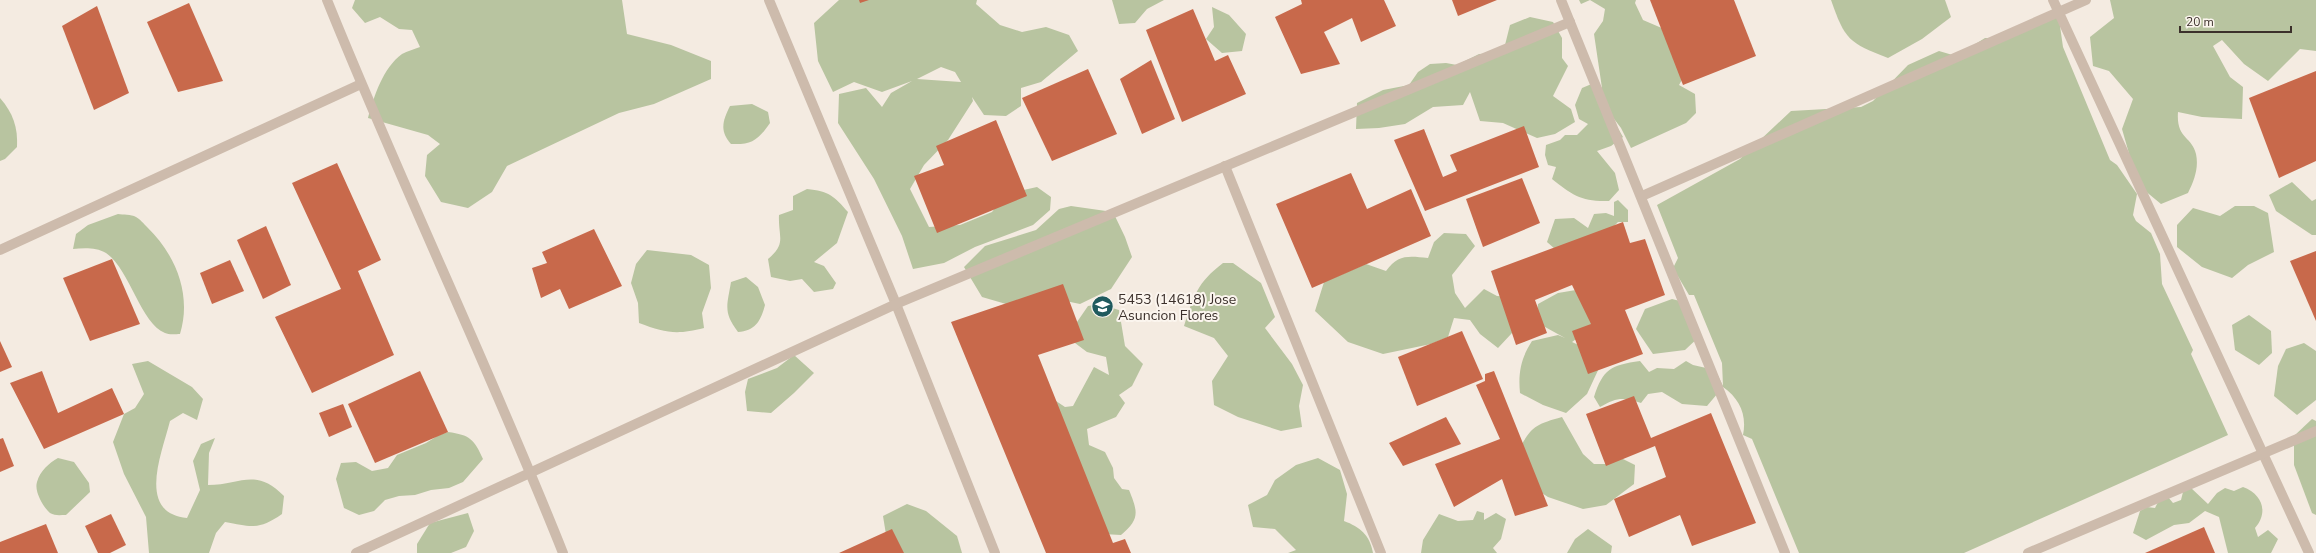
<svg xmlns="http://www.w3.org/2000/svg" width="2316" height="553" font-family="'Nunito Sans',sans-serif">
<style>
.green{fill:#b8c4a0;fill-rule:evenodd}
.building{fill:#c8694b}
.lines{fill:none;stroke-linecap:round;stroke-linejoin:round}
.minor{stroke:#cdbbac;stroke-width:10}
.labels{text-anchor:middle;stroke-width:4;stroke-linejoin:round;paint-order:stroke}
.poi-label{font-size:14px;fill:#3b302b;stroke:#fbf5ee;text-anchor:start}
</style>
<rect width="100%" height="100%" fill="#f4ebe1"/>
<g class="green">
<path d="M 355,0 L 622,0 L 627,34 L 671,45 L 711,61 L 711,79 L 654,104 L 619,113 L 507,166 L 492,192 L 468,208 L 441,202 L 425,176 L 427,155 L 440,144 L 428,135 L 368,118 C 374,96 383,68 402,54 C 407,51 415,49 420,47 L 412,30 L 399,29 L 380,17 L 365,23 L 352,8 Z"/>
<path d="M 839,0 L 977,0 L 976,4 L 1000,25 L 1022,32 L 1046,27 L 1069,35 L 1078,51 L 1041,82 L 1021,88 L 1021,106 L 1006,116 L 984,115 L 972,97 L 973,101 L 948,140 L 924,165 L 910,189 L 929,227 L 960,225 L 992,212 L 999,203 L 1019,191 L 1037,187 L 1051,197 L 1050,210 L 1033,225 L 975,247 L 944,263 L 913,269 L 902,236 L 874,179 L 838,123 L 839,94 L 866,88 L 882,107 L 891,93 L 912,81 L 882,92 L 854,82 L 833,92 L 818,61 L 814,23 ZM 941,67 L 955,72 L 961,82 L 917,79 Z"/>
<path d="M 1112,0 L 1164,0 L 1147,9 L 1135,23 L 1119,24 Z"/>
<path d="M 1579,0 L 1636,0 L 1635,3 L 1643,20 L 1671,32 L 1688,69 L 1679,85 L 1695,94 L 1696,113 L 1686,123 L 1631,148 L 1621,128 L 1608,111 L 1623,137 L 1611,146 L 1597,151 L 1615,173 L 1619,190 L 1609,201 C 1582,202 1572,195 1552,179 L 1556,167 L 1548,165 L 1545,155 L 1546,145 L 1560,140 L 1565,135 L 1577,135 L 1588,124 L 1579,119 L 1575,105 L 1582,88 L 1594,83 L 1602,88 L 1594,34 L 1603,21 L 1605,9 L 1590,0 L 1581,4 Z"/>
<path d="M 1831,0 L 1945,0 L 1951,17 L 1922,39 L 1888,58 C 1849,43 1845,40 1831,0 Z"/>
<path d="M 2110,0 L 2316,0 L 2316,51 L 2300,49 L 2268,81 L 2244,64 L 2222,40 L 2213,46 L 2230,77 L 2243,87 L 2242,119 L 2202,117 L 2178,112 C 2176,139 2192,136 2196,154 C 2199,168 2194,181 2188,193 L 2161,204 L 2138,185 L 2122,129 L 2133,99 L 2109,71 L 2093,66 L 2090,37 L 2114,18 Z"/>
<path d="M 1212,7 L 1229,15 L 1246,34 L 1242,51 L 1222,53 L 1206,39 L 1214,27 Z"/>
<path d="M 2058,12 L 2063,47 L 2110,160 L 2117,165 L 2137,194 L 2133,215 L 2136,221 L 2151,233 L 2160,254 L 2162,284 L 2193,350 L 2191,354 L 2228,435 L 1964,553 L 1799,553 L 1752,439 L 1743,435 C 1747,415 1740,399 1723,387 L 1707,406 L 1682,404 L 1662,392 L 1648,394 L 1641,403 C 1623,397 1617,397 1600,407 L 1594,397 C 1603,369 1611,365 1640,361 L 1649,372 L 1657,368 L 1674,369 L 1686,361 L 1693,365 L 1715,370 L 1723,386 L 1722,363 L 1694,295 L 1689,295 L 1673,268 L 1678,258 L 1657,205 L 1740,159 L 1791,111 L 1861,107 L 1873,101 L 1908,65 L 1939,51 L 1956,56 L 1985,38 L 2003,38 Z"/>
<path d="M 1530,17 L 1553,22 L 1562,38 L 1562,58 L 1568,66 L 1553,96 L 1571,109 L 1575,122 L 1555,134 L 1537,138 L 1503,123 L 1480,121 L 1470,92 L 1463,105 L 1433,107 L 1405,124 L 1379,128 L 1356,129 L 1357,103 L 1383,90 L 1409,85 L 1418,72 L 1430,64 L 1446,63 L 1457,65 L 1479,54 L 1496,53 L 1505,45 L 1510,25 Z"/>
<path d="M 0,98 C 13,113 18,127 17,147 L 5,159 L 0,161 Z"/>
<path d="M 752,104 L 768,112 L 770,123 C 758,140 752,145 731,144 C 719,131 723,120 730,106 Z"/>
<path d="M 2292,182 L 2312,201 L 2316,199 L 2316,235 L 2312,235 L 2276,211 L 2269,195 Z"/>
<path d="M 807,189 C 829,191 834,196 848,212 L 837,243 L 814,262 L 824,266 L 836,283 L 833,289 L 814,292 L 802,279 L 790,281 L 771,277 L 768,259 C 787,243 778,237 779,215 L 793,210 L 793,196 Z"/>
<path d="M 1618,200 L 1628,210 L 1628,222 L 1618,222 L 1609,231 L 1563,256 L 1547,242 L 1555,219 L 1574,218 L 1588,228 L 1594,214 L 1606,213 L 1614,216 L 1614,202 Z"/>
<path d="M 1071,206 L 1113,212 L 1125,237 L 1132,257 L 1111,289 L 1080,304 L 1056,299 L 1006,304 L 982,297 L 964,267 L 985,246 L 1036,230 L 1059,209 Z"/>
<path d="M 2235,206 L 2254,206 L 2268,213 L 2274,252 L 2248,265 L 2232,278 L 2202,267 L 2177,247 L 2177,225 L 2193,208 L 2220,216 Z"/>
<path d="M 118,214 C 123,215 131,214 136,217 C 140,219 144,224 147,227 C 176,255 192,295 180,334 C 176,334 169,335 165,333 C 141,324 129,268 106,253 C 96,247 83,248 73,249 L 76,234 L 88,225 Z"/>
<path d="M 1444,233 L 1466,234 L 1475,246 L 1452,275 L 1455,293 L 1465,308 L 1484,289 L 1497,296 L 1512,297 L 1512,333 L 1498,348 L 1480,334 L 1470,320 L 1454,318 L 1448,337 L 1431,344 L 1383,354 L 1348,342 L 1315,311 L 1324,282 L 1366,264 L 1386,271 C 1398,254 1409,256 1428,258 L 1434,242 Z"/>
<path d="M 647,250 L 691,255 L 709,265 L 711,288 L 702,313 L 704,328 C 677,335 665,333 639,323 L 638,303 L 631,283 L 636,264 Z"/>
<path d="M 1223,263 L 1233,263 L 1261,283 L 1275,317 L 1265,328 L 1292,364 L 1303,385 L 1299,406 L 1302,427 L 1281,431 L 1238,417 L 1214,405 L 1212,381 L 1228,356 L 1214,338 L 1184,326 C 1194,295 1197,283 1223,263 Z"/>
<path d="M 746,277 L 758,287 L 765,305 C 761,320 756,331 738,332 C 723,312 727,306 731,282 Z"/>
<path d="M 1576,290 L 1596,300 L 1590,329 L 1572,342 L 1585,348 L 1600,366 L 1587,394 L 1566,413 L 1543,405 L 1520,393 C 1518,373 1521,358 1532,341 L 1558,335 L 1565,338 L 1536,322 L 1538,304 L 1558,293 Z"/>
<path d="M 1672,299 L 1688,303 L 1701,335 L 1685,350 L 1653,354 L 1636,329 L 1645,309 Z"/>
<path d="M 1099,304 L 1119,310 L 1125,346 L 1143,364 L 1132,386 L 1119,395 L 1125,403 L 1116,417 L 1087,429 L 1089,445 L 1105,452 L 1113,468 L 1114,478 L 1122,489 L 1129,490 C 1138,512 1140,519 1121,535 L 1103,534 L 1043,407 L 1056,401 L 1065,407 L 1073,406 L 1094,367 L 1109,375 L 1106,357 L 1087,352 L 1075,343 L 1077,322 L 1088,306 Z"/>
<path d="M 2249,315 L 2271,331 L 2272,353 L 2259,365 L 2235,350 L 2232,325 Z"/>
<path d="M 2304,343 L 2316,351 L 2316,400 L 2297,415 L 2274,396 L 2278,366 L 2286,349 Z"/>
<path d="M 794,355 L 814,373 L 794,393 L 771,413 L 747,411 L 745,392 L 748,379 L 777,368 Z"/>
<path d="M 148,361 L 192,387 L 203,399 L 197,420 L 183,413 L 170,421 C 162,453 136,513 187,518 L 200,490 L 193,461 L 201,444 L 215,438 L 209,453 L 208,485 C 241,485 255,467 284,496 L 282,514 C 259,530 252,527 225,522 L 216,533 L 209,553 L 149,553 L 146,517 L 124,474 L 113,442 L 124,414 L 135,408 L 144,394 L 132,364 Z"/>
<path d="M 1562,417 L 1583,454 L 1594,464 L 1605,464 L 1619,457 L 1635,465 L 1634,484 L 1606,505 L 1583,509 L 1548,497 L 1528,484 L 1516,455 C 1530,429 1532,425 1562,417 Z"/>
<path d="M 2312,419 L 2316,421 L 2316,515 L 2312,513 L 2294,465 L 2294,436 Z"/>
<path d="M 448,432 C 470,435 474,439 483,459 L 463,482 L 449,488 L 431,490 L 415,495 L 399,496 L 385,500 L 374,511 L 359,515 L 344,508 L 336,479 L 341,463 L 356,462 L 372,471 L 388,468 L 397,455 L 426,443 L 439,435 Z"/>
<path d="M 58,458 L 74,462 L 89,483 L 90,492 L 66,515 C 60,515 55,516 50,513 C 43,507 34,491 37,482 C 40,471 49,463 58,458 Z"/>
<path d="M 1318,458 L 1340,470 L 1347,494 L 1344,521 C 1360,527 1370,535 1373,553 L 1288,553 L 1296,550 L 1275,529 L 1253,527 L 1248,505 L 1267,495 L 1275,480 L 1296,465 Z"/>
<path d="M 2190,487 L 2208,504 L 2217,493 L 2225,488 L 2234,491 L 2243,487 C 2262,494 2269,512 2255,528 L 2258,537 L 2268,530 L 2278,539 L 2271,553 L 2228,553 L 2219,517 L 2205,511 L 2189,523 L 2174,525 L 2146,540 L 2133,533 L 2140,511 L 2147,507 L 2155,508 L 2159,500 L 2168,497 L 2173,503 L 2181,500 L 2183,492 Z"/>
<path d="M 907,504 L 926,511 L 957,536 L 962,553 L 889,553 L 883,516 Z"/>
<path d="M 1477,511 L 1484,513 L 1484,520 L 1496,513 L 1506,519 L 1501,539 L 1493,548 L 1497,553 L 1421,553 L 1423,540 L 1439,514 L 1458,521 L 1473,520 Z"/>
<path d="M 468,513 L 474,531 L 466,547 L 451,553 L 417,553 L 417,544 L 430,523 Z"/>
<path d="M 1588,529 L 1612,546 L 1611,553 L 1567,553 L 1575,539 Z"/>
</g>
<g class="building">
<path d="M 859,0 L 869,0 L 860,3 Z"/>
<path d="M 1301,0 L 1384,0 L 1396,26 L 1361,42 L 1352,18 L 1324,32 L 1340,64 L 1301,74 L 1275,17 L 1302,4 Z"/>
<path d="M 1452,0 L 1497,0 L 1458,16 Z"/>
<path d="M 1650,0 L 1734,0 L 1756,56 L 1683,85 Z"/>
<path d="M 189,3 L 223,81 L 178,92 L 147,22 Z"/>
<path d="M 97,6 L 129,93 L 94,110 L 62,26 Z"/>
<path d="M 1193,9 L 1215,61 L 1228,55 L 1246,94 L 1182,122 L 1146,30 Z"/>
<path d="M 1151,60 L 1175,119 L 1142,134 L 1120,79 Z"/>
<path d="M 1088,69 L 1117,134 L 1052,161 L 1022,98 Z"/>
<path d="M 2316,71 L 2316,161 L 2279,178 L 2249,98 Z"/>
<path d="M 996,120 L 1027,196 L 937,233 L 914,176 L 944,165 L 936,146 Z"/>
<path d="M 1524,126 L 1539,167 L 1425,211 L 1394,140 L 1424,129 L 1443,177 L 1457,171 L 1450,155 Z"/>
<path d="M 337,163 L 381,260 L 358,271 L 394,355 L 312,393 L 275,317 L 341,289 L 292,183 Z"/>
<path d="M 1351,173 L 1367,209 L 1411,189 L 1431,236 L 1312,288 L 1276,204 Z"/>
<path d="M 1522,178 L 1540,223 L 1483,247 L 1466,199 Z"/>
<path d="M 1623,222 L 1630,243 L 1645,239 L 1665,295 L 1625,310 L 1643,354 L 1588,374 L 1572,331 L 1591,324 L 1572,285 L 1535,300 L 1547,333 L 1516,345 L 1491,271 Z"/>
<path d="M 266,226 L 291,285 L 263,299 L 237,240 Z"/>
<path d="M 594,229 L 622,286 L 569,309 L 560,289 L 541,298 L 532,268 L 547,263 L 542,252 Z"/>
<path d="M 2316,251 L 2316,321 L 2290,261 Z"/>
<path d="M 112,259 L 140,324 L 90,341 L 63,278 Z"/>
<path d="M 230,260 L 244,291 L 212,304 L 200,273 Z"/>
<path d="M 1063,284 L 1084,340 L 1038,355 L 1113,543 L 1125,539 L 1131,553 L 1046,553 L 951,322 Z"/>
<path d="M 1462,331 L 1483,379 L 1417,406 L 1398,357 Z"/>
<path d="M 0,341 L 12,367 L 0,372 Z"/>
<path d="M 42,371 L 58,413 L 112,388 L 124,414 L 44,449 L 10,383 Z"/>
<path d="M 420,371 L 448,432 L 375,463 L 348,404 Z"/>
<path d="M 1494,371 L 1548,506 L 1515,516 L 1502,479 L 1454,507 L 1435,464 L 1500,439 L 1476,385 L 1485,381 L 1485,374 Z"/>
<path d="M 1634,396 L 1651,438 L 1711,413 L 1756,523 L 1692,546 L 1680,515 L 1629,537 L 1614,499 L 1666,477 L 1655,446 L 1606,466 L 1586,414 Z"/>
<path d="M 343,404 L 352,427 L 329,437 L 319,413 Z"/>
<path d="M 1446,417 L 1461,444 L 1403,466 L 1389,443 Z"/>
<path d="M 3,438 L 14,466 L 0,472 L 0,439 Z"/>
<path d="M 111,514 L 126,545 L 110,553 L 98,553 L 85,526 Z"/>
<path d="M 46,524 L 58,553 L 0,553 L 0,542 Z"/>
<path d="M 2204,527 L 2215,553 L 2145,553 Z"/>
<path d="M 892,529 L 904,553 L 839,553 Z"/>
</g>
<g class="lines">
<g class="minor">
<path d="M 327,0 C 402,186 489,367 563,553"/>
<path d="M 769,0 L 896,304 L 995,553"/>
<path d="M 1561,0 L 1785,553"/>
<path d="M 2053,0 L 2309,553"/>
<path d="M 1225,166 L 1381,553"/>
<path d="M 1642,196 L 2086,0"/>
<path d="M 0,250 L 361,84"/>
<path d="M 356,553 L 896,304 L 1570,22"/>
<path d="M 2028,553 L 2316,431"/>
</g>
</g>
<defs>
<symbol id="school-disc" viewBox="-11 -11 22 22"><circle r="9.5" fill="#1f5a5e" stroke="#fbf5ee"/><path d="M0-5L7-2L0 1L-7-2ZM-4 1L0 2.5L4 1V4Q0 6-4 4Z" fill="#fff"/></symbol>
</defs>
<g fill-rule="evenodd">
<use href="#school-disc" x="1090" y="294" width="25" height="25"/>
</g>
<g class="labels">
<g class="poi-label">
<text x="1118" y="304">5453 (14618) Jose<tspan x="1118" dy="16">Asuncion Flores</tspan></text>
</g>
</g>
<path d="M2180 26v6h111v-6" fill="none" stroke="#3b302b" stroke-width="2"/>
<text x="2186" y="26" font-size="12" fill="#3b302b" stroke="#fbf5ee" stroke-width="3" paint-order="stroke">20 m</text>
</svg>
